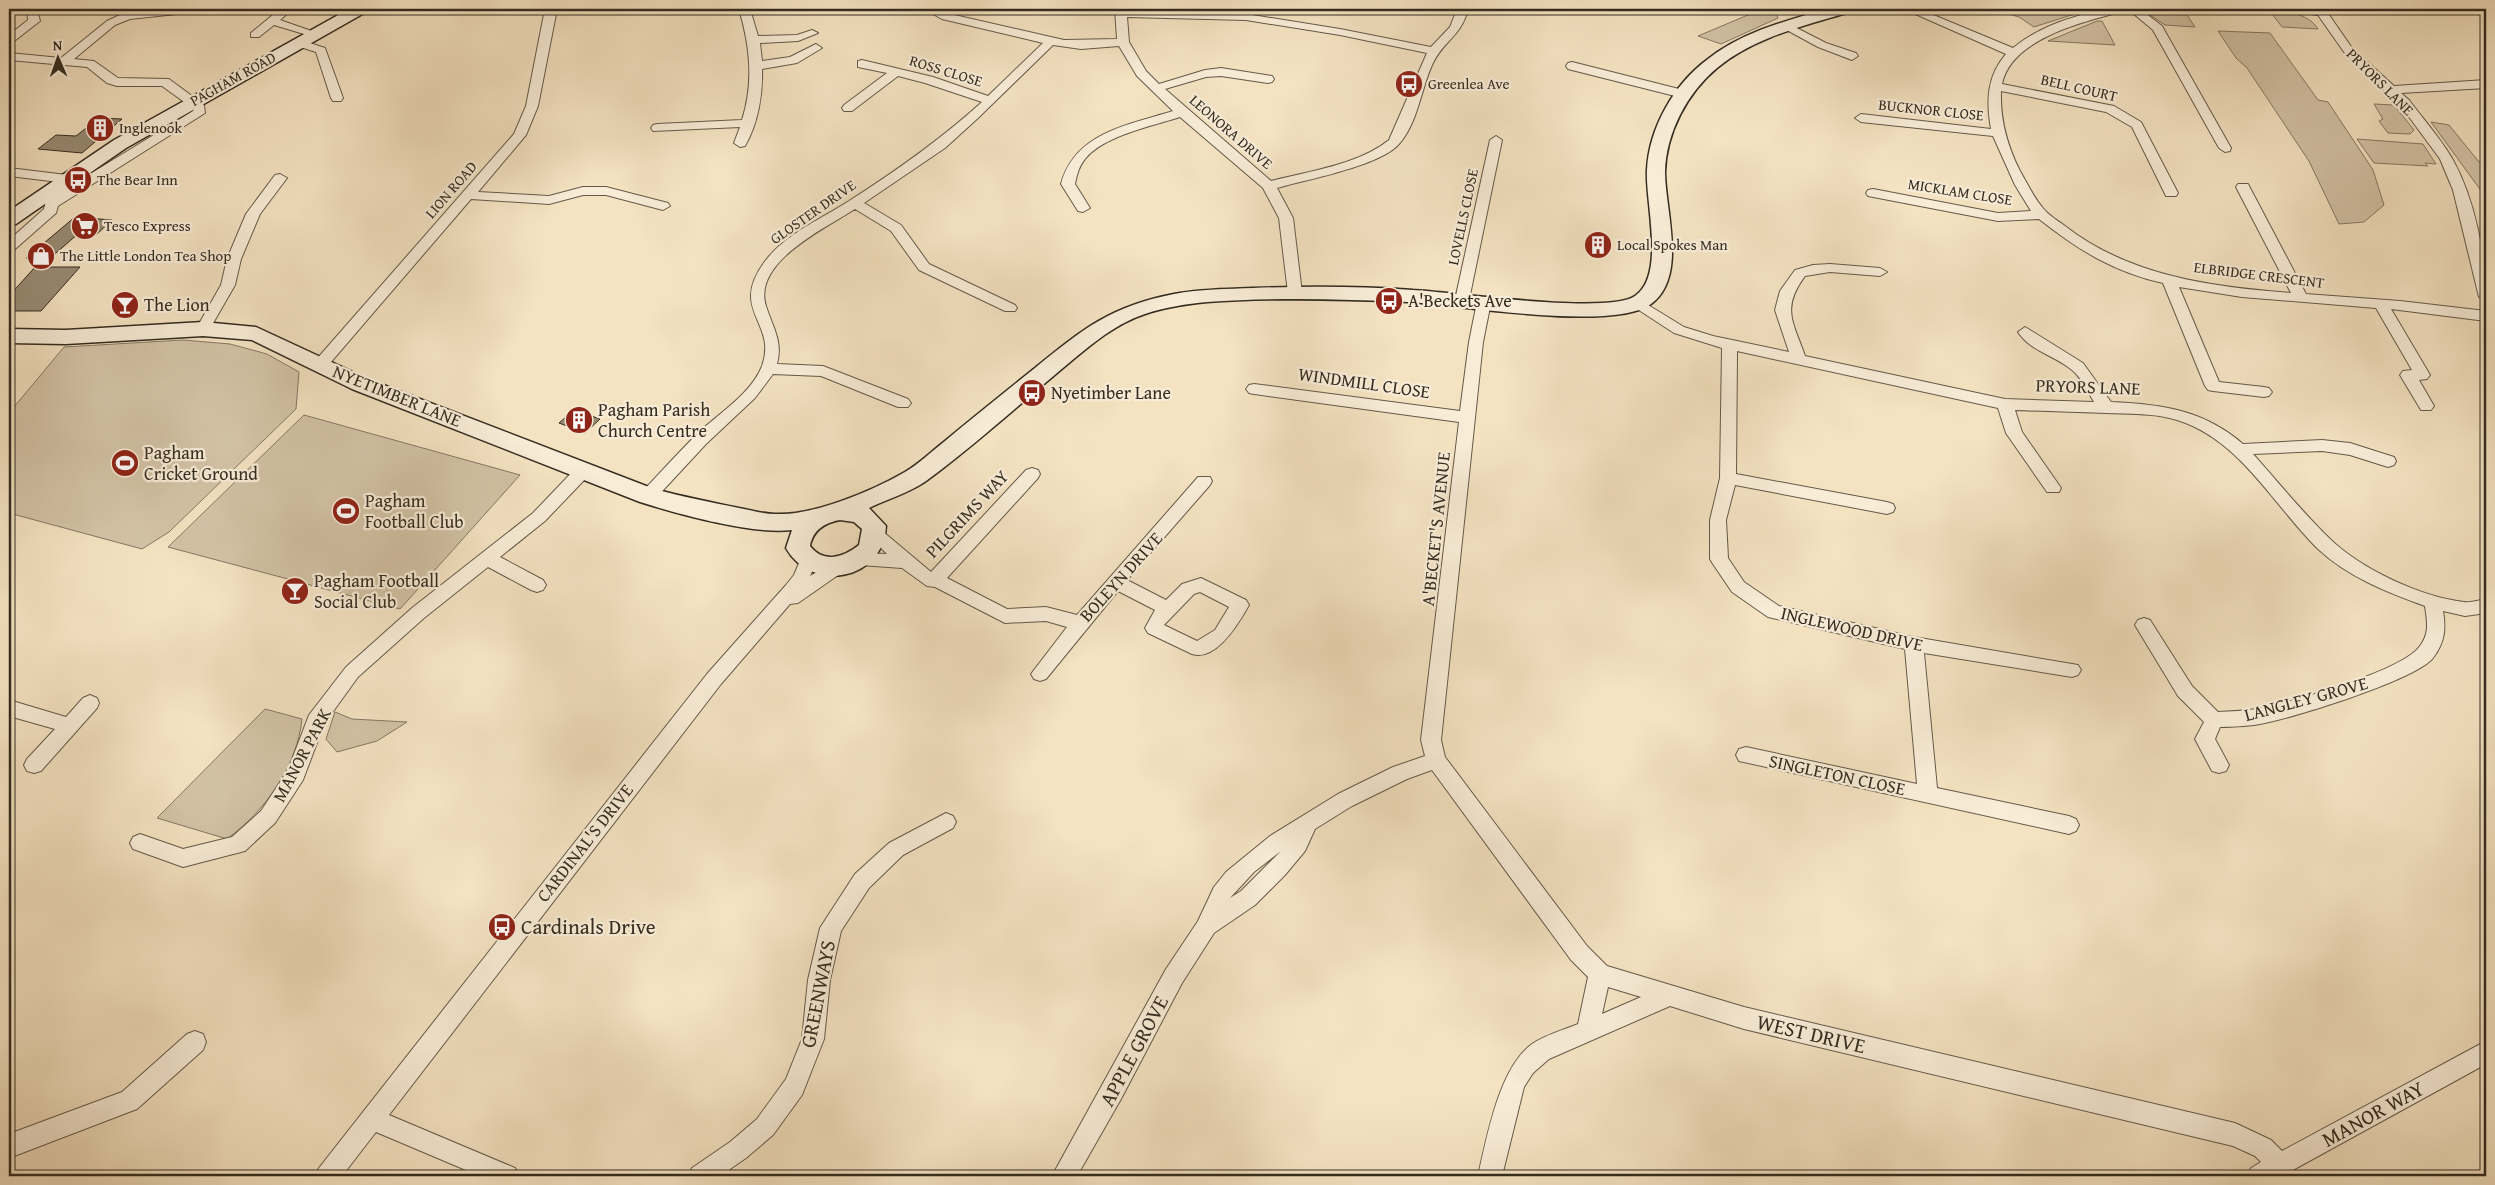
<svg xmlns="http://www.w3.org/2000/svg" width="2495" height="1185" font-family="'Gentium Book Plus',serif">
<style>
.green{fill:#d3c3a6;stroke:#847863}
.building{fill:#988b74;stroke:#342c20}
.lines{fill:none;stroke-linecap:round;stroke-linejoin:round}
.street-casing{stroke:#645a48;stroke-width:2}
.secondary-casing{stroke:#342c20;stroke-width:3}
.street{fill:#f8ecd7;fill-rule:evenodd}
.secondary{fill:#f8ecd7;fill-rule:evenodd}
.labels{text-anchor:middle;stroke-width:4.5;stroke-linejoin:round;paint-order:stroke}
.far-street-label{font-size:15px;fill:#342c20;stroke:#f8ecd7}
.far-poi-label{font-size:15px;fill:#342c20;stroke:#f8ecd7;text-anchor:start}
.poi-label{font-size:18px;fill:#342c20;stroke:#f8ecd7;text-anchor:start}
.street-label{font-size:18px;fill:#342c20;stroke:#f8ecd7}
.near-poi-label{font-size:21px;fill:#342c20;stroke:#f8ecd7;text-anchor:start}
.near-street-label{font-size:21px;fill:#342c20;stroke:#f8ecd7}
</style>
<rect width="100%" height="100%" fill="#f4e2c1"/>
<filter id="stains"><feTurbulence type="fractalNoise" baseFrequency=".004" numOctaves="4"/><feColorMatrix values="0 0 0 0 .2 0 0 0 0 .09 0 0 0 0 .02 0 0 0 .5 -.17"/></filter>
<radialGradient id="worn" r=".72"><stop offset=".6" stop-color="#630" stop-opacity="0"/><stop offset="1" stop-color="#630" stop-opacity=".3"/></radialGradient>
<g class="green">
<path d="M 1754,9 L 1774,9 L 1778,18 L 1721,44 L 1698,36 L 1755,12 Z"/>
<path d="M 1991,9 L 2090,9 L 2034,27 L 2019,17 Z"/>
<path d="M 2147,9 L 2183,9 L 2195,27 L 2165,25 L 2147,13 Z"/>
<path d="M 2269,10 C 2288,13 2307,12 2318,29 L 2282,27 Z"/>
<path d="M 2097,21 L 2102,21 L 2115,45 L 2048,41 Z"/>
<path d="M 2218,31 L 2270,33 L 2318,100 L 2328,102 L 2373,170 L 2384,205 L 2364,222 L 2339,224 L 2309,161 L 2247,68 L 2236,58 Z"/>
<path d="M 2374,104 L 2394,105 L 2414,130 L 2410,134 L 2388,133 L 2379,121 L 2383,119 Z"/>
<path d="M 2431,122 L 2449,125 L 2479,162 L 2486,163 L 2486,198 L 2484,197 L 2482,192 Z"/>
<path d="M 2357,139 L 2423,144 L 2436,164 L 2425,163 L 2428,166 L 2374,163 Z"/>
<path d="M 183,340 L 230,344 L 267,354 L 299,372 L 296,409 L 169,532 L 142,549 L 9,513 L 9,413 L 64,347 Z"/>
<path d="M 304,415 L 520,475 L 400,609 L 168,547 Z"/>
<path d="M 265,709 L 302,719 C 297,767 265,811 227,839 L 157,818 Z"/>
<path d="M 335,712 L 352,719 L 407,722 L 377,741 L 337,752 L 326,739 Z"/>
</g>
<g class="building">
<path d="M 99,118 L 122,119 L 82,153 L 38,149 L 56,135 L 76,136 Z"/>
<path d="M 75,217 L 112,220 L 97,234 L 79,233 L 48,260 L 26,258 Z"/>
<path d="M 35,267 L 80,267 L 41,311 L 9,311 L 9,296 Z"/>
<path d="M 574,410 L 600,419 L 585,433 L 559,423 Z"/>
</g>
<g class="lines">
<defs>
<g id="street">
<path d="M 27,9 L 37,9 L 40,21 L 13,42 L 9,43 L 9,35 L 28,20 Z"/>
<path d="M 123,9 L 133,9 L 134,12 L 165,9 L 201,9 L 195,12 L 130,19 L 115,25 L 74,59 L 94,61 L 118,78 L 169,79 L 204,105 L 205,113 L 58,206 L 56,213 L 14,250 L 9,251 L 9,240 L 44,209 L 46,201 L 193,111 L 194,109 L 162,86 L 117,86 L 107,83 L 87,67 L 9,60 L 9,53 L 61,58 L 107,21 L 122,14 Z"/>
<path d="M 280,9 L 288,9 L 290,11 L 280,20 L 320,34 L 314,37 L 274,25 L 259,37 L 251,37 L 251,33 Z"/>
<path d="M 545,9 L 557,9 L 538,106 L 526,135 L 478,192 L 549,196 L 583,187 L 606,187 L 668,203 L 670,206 L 663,210 L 606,195 L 583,195 L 549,204 L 471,199 L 325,369 L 315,369 L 312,365 L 315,361 L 514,134 L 526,106 Z"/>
<path d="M 739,9 L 750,9 L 758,36 L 797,35 L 812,30 L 818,33 L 798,41 L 760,43 L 762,61 L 790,57 L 816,44 L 822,48 L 797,63 L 762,69 C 763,94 758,124 745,146 L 740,147 L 734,143 L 740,127 L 653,131 L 651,128 L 653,125 L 657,124 L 742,120 C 754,82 750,46 739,9 Z"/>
<path d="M 924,9 L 938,9 L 950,14 L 1064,40 L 1117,39 L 1115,9 L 1126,9 L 1246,14 L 1340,29 L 1431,47 L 1450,27 L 1457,9 L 1468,9 C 1461,37 1444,40 1433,63 C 1421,88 1418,123 1399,144 C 1380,166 1305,180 1277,188 L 1293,218 L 1302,293 L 1295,297 L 1288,293 L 1279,218 L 1263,188 L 1180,117 C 1152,126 1103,136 1085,159 C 1079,166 1077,175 1075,184 L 1090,208 L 1083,212 L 1078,211 L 1061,184 C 1075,132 1129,125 1173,111 L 1137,76 L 1119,46 L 1081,49 L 1053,45 L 977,119 L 945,148 L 864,203 L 901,225 L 929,264 L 1015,305 L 1017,308 L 1015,311 L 1005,311 L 919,270 L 891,231 L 855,209 C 826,228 752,262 766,306 C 773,328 783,341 777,364 L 823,366 L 908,399 L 911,403 L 908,407 L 898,407 L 821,376 L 773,374 L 755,398 L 706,444 L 654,500 L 642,500 L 640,496 L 642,492 C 660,473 678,453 697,434 C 718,414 751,394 762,366 C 778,321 727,311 766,260 C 786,234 821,219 849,201 C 896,171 940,140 982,102 L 925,83 L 898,76 L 852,111 L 844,111 L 842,108 L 844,105 L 887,73 L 858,67 L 858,61 L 862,60 L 933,77 L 988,96 L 1043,43 L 942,19 ZM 1127,17 L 1246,20 L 1340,35 L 1427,53 L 1389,140 C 1358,165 1309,171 1271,181 L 1165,89 L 1206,77 L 1221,76 L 1268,83 L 1272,82 L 1274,79 L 1272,76 L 1221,68 L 1205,70 L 1159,84 L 1146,71 L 1129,42 Z"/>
<path d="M 1904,9 L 1919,9 L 2013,48 C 2042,24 2089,9 2126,9 L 2125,11 C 2086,21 2011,38 2002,84 L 2114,106 L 2141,122 L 2178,193 L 2176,196 L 2166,196 L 2132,127 L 2106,112 L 2001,91 C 2000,120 2007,145 2020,171 C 2027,183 2033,196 2042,207 C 2048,215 2057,220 2065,226 C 2129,276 2212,287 2291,293 L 2236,187 L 2238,184 L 2248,184 L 2306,294 L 2400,301 L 2486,311 L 2486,321 L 2391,309 L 2430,375 L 2427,379 L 2419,380 L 2434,406 L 2431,410 L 2421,410 L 2400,375 L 2403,371 L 2412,370 L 2376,308 L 2242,297 L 2179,287 L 2219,382 L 2264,387 L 2269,388 L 2272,392 L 2269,396 L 2264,397 L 2213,391 L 2208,390 L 2205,386 L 2163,283 C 2114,272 2078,250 2039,219 L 1998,221 L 1868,196 L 1866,193 L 1868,190 L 1873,189 L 1998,213 L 2031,211 L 2015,185 L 1993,136 L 1861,122 L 1855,118 L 1861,114 L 1991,129 C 1986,100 1987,76 2006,54 Z"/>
<path d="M 2128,9 L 2140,9 L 2162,26 L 2231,148 L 2230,151 L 2225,152 L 2219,148 L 2153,30 Z"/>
<path d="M 2288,9 L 2325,9 L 2352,48 L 2394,86 L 2486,80 L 2486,88 L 2401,93 L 2409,100 C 2424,120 2441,139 2453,160 C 2475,200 2486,256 2486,301 L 2479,297 L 2453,190 L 2440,159 L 2401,106 L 2344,52 L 2318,15 L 2293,12 Z"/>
<path d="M 1787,23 L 1826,43 L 1856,53 L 1858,56 L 1852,60 L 1818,47 L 1783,28 L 1781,26 Z"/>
<path d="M 298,39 L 325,48 L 343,98 L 341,101 L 333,101 L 331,98 L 316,52 L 294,45 L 294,41 Z"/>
<path d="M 1572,62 L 1687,91 L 1689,94 L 1683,98 L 1568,69 L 1566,66 L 1568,63 Z"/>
<path d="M 1496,136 L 1502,140 L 1469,300 L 1462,305 L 1455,300 L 1490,140 Z"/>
<path d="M 9,168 L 67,175 L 74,179 L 67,183 L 9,176 Z"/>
<path d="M 280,174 L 287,178 L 260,214 L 241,259 L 235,285 L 208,332 L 198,332 L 196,329 L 221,285 L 227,259 L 246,214 L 275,175 Z"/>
<path d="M 1830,264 L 1880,268 L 1887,272 L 1880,276 L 1830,272 L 1805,276 C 1781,309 1793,321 1805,356 L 2005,399 L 2094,402 C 2088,392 2081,377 2072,370 C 2055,356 2030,351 2018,332 L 2025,327 L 2083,363 L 2111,402 C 2161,404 2204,410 2243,444 L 2322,440 L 2350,443 L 2394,457 L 2396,461 L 2394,465 L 2388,467 L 2350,455 L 2322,451 L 2253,454 C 2278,482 2303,513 2330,539 C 2361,569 2421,597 2464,602 C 2471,603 2479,600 2486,599 L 2486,613 L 2465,616 L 2443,611 C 2446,629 2445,642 2433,658 C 2416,680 2285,721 2254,725 C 2243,726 2231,727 2220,727 L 2215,739 L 2229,765 L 2226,771 L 2219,773 L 2212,771 L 2195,739 L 2204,722 L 2178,696 L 2138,630 L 2135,625 L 2138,620 L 2144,618 L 2150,620 L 2192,686 L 2218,712 C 2231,711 2244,711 2256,709 C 2289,703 2403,671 2420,646 C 2430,633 2427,621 2425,606 C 2387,592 2348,577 2318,549 C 2273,505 2241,440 2177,420 C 2154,413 2130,414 2106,413 C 2075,412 2045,411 2015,410 L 2022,432 L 2061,488 L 2059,492 L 2047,492 L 2006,433 L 1998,408 L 1737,351 L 1736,474 L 1887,502 L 1893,504 L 1895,508 L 1893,512 L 1887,514 L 1735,485 L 1726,520 L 1728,558 L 1744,582 L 1779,606 L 1914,637 L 2078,665 L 2081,670 L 2078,675 L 2072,677 L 1924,653 L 1937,788 L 2069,816 L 2076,819 L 2079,825 L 2076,831 L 2069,834 L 1739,761 L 1736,755 L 1739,749 L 1746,747 L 1917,784 L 1905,649 L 1768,617 L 1732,592 L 1713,564 L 1710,559 L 1710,520 L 1720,478 L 1722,348 L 1674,333 L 1628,303 L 1635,298 L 1640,300 L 1684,327 L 1713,336 L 1789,352 L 1775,310 L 1780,291 L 1795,270 L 1813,265 Z"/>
<path d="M 1484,297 L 1491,302 L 1483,342 L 1441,740 L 1445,757 L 1587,946 L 1607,966 L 1744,1007 L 2235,1123 L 2271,1140 L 2282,1151 L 2486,1041 L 2486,1064 L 2282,1176 L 2247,1176 L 2251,1168 L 2261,1162 L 2255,1156 L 2233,1146 L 1744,1029 L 1670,1006 L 1549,1059 L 1533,1073 L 1524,1087 L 1502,1176 L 1478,1176 C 1487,1137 1499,1068 1532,1044 C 1545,1035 1563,1030 1578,1024 L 1588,977 L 1571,960 L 1432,770 L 1407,779 L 1352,806 L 1315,829 L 1305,851 L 1285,875 L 1255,905 L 1214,933 L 1182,983 L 1121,1099 L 1077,1176 L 1052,1176 L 1166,969 L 1198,921 L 1214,887 L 1226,872 L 1270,836 L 1338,794 L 1393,767 L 1425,756 L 1421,740 L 1459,422 L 1254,394 L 1249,393 L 1246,389 L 1249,385 L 1254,384 L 1460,411 L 1469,342 L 1477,302 ZM 1281,851 L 1241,891 L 1230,898 L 1254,872 ZM 1608,987 L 1641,997 L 1602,1014 Z"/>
<path d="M 583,465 L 589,467 L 591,471 L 589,475 L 545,521 L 500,557 L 543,580 L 546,585 L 543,590 L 537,592 L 531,590 L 488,567 L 424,618 L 358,677 L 324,724 L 303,780 L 275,823 L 245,851 L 183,867 L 133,849 L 130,843 L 133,837 L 140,834 L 183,849 L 232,837 L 261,811 L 288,770 L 309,715 L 346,667 L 412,608 L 533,513 L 577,467 Z"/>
<path d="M 1032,468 L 1038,470 L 1040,474 L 1038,478 L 947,578 L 1007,609 L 1046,607 L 1077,615 L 1198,477 L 1210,477 L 1212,481 L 1210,485 L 1127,580 L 1166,600 L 1182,584 L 1201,578 L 1246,600 L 1249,605 C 1239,623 1216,662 1192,654 L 1148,633 L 1145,628 L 1155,610 L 1118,591 L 1046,679 L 1040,681 L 1034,679 L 1031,674 L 1067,627 L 1046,621 L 1005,623 L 935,587 L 927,586 L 902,568 L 860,565 L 854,564 L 851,559 L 854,554 L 860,553 L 887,554 L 867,534 L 869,530 L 875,528 L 881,530 L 931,572 L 1026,470 ZM 1200,592 L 1229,607 L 1215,630 L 1197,641 L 1164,625 L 1194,594 Z"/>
<path d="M 808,555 L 814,556 L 817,561 L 810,576 L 838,560 L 844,561 L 847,566 L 844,571 L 798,603 L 790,604 L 721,684 L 389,1115 L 515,1168 L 519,1176 L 480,1176 L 376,1132 L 342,1176 L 315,1176 L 319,1168 L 707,674 L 786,585 L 794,575 L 802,556 Z"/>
<path d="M 90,695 L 97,698 L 99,703 L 97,708 L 41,771 L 34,773 L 27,771 L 24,765 L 27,759 L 55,729 L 9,716 L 9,700 L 66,717 L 83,698 Z"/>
<path d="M 946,813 L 953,816 L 956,822 L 953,828 L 903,855 L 869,888 L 841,931 L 830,980 L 824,1039 L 802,1095 L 773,1135 L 746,1158 L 720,1176 L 688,1176 L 692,1168 L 730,1142 L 757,1119 L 786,1079 L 802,1039 L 808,980 L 820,928 L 855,874 L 889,843 Z"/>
<path d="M 195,1031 L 203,1034 L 206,1042 L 203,1050 L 137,1109 L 9,1158 L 9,1134 L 122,1092 L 187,1034 Z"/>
</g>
<g id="secondary">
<path d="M 349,9 L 368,9 L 366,12 L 126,148 L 16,224 L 9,226 L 9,211 L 114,140 Z"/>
<path d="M 1827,9 L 1852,9 L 1850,12 C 1804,26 1754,37 1717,68 C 1687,93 1666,133 1665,172 C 1665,210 1688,277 1651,304 C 1613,332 1460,305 1408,302 C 1342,299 1274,297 1207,302 C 1187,304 1165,307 1145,314 C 1111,325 1084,351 1057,373 C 1014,409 971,448 926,481 C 909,493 887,499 869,508 L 886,526 C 884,580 812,594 786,548 L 792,530 C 753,535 678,514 640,502 L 352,389 L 252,340 L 203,336 L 66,344 L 9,343 L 9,329 L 66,330 L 203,322 L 256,327 L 368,379 L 654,489 C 683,497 711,502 739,508 C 751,510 763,514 775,514 C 813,516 872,491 905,472 C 919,464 932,451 945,441 C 975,416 1005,392 1035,368 C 1083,329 1111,306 1174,294 C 1200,289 1227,289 1253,288 C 1306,286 1360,286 1413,290 C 1454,292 1607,315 1635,296 C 1666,275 1645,202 1647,170 C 1649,128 1674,84 1708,59 C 1742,32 1786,21 1827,9 ZM 840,520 L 854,522 L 862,529 L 859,545 C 844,557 824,564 810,546 C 813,530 824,523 840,520 Z"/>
</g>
</defs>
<use href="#street" class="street-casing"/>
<use href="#secondary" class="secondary-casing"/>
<use href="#street" class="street"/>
<use href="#secondary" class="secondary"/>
</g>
<defs>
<symbol id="bus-disc" viewBox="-11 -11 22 22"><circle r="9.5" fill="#8f2418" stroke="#f8ecd7"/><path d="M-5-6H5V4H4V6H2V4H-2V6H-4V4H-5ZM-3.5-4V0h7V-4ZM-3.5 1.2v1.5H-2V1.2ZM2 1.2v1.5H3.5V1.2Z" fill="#fff"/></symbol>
<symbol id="building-disc" viewBox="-11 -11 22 22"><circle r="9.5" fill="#8f2418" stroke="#f8ecd7"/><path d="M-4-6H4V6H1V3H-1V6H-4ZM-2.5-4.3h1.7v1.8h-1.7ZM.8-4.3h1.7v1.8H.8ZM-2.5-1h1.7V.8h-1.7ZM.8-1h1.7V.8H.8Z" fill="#fff"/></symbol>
<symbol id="supermarket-disc" viewBox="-11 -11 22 22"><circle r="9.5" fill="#8f2418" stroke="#f8ecd7"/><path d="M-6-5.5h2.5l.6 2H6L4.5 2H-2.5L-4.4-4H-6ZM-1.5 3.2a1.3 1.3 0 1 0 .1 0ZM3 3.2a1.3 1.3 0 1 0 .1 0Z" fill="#fff"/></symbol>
<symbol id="shop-disc" viewBox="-11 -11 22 22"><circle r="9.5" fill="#8f2418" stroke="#f8ecd7"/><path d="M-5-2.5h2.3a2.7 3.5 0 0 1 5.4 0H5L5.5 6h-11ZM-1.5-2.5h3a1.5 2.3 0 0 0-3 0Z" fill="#fff"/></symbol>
<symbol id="bar-disc" viewBox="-11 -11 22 22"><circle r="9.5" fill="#8f2418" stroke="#f8ecd7"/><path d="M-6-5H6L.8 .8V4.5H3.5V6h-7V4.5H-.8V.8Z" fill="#fff"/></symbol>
<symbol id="stadium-disc" viewBox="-11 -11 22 22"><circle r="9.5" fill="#8f2418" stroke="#f8ecd7"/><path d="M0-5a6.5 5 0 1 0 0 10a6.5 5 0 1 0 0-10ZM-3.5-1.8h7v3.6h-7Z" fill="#fff"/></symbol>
</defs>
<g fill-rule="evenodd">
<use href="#bus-disc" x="1393" y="68" width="32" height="32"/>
<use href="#building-disc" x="84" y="112" width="32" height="32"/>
<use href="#bus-disc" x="62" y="164" width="32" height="32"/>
<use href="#supermarket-disc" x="69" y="210" width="32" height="32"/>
<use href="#building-disc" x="1582" y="229" width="32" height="32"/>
<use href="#shop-disc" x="25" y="240" width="32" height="32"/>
<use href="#bus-disc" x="1373" y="285" width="32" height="32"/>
<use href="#bar-disc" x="109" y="289" width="32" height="32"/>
<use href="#bus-disc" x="1016" y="377" width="32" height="32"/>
<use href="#building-disc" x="563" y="404" width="32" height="32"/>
<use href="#stadium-disc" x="109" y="447" width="32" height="32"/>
<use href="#stadium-disc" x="330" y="495" width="32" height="32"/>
<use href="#bar-disc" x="279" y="575" width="32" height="32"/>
<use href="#bus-disc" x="486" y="911" width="32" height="32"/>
</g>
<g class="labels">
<g class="far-street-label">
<text transform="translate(946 71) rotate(17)" y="5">ROSS CLOSE</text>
<text transform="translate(233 79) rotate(-29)" y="5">PAGHAM ROAD</text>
<text transform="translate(2380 82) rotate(45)" y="5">PRYORS LANE</text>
<text transform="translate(2079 88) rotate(13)" y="5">BELL COURT</text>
<text transform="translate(1931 110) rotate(6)" y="5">BUCKNOR CLOSE</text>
<text transform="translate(1231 132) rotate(41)" y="5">LEONORA DRIVE</text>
<text transform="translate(451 190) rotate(-49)" y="5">LION ROAD</text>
<text transform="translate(1960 192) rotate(9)" y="5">MICKLAM CLOSE</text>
<text transform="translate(813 212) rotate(-35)" y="5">GLOSTER DRIVE</text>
<text transform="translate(1463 217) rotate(-78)" y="5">LOVELLS CLOSE</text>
<text transform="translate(2259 275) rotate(7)" y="5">ELBRIDGE CRESCENT</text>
</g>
<g class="far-poi-label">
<text x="1428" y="89">Greenlea Ave</text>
<text x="119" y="133">Inglenook</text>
<text x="97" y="185">The Bear Inn</text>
<text x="104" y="231">Tesco Express</text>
<text x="1617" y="250">Local Spokes Man</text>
<text x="60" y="261">The Little London Tea Shop</text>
</g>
<g class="poi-label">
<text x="1408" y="307">A'Beckets Ave</text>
<text x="144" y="311">The Lion</text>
<text x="1051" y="399">Nyetimber Lane</text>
<text x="598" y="416">Pagham Parish<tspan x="598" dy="21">Church Centre</tspan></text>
<text x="144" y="459">Pagham<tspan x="144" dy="21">Cricket Ground</tspan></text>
<text x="365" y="507">Pagham<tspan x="365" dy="21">Football Club</tspan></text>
<text x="314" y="587">Pagham Football<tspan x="314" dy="21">Social Club</tspan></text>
</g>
<g class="street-label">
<text transform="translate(1364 383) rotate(8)" y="6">WINDMILL CLOSE</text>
<text transform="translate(2088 387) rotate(2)" y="6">PRYORS LANE</text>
<text transform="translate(397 396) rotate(22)" y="6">NYETIMBER LANE</text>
<text transform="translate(967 514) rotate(-47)" y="6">PILGRIMS WAY</text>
<text transform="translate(1436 529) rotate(-84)" y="6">A'BECKET'S AVENUE</text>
<text transform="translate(1121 577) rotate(-48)" y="6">BOLEYN DRIVE</text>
<text transform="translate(1852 629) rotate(13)" y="6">INGLEWOOD DRIVE</text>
<text transform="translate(2306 699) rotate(-15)" y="6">LANGLEY GROVE</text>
<text transform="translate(302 755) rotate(-62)" y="6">MANOR PARK</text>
<text transform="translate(1837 775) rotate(12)" y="6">SINGLETON CLOSE</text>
<text transform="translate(585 843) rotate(-52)" y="6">CARDINAL'S DRIVE</text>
</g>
<g class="near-poi-label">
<text x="521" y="934">Cardinals Drive</text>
</g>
<g class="near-street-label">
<text transform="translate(818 994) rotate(-79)" y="7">GREENWAYS</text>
<text transform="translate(1811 1034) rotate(13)" y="7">WEST DRIVE</text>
<text transform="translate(1134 1051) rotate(-62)" y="7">APPLE GROVE</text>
<text transform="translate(2373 1114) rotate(-29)" y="7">MANOR WAY</text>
</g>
</g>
<rect width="2495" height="1185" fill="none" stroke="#f4e2c1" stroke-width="30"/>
<rect x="10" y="10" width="2475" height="1165" fill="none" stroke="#342c20" stroke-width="2.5"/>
<rect x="15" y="15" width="2465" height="1155" fill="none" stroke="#342c20"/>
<g transform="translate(58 58) rotate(358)" stroke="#f8ecd7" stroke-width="4" paint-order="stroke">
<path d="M0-4L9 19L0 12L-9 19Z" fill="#342c20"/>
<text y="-8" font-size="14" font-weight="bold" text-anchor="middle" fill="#342c20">N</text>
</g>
<rect width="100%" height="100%" filter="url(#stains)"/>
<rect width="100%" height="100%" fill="url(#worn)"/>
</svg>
